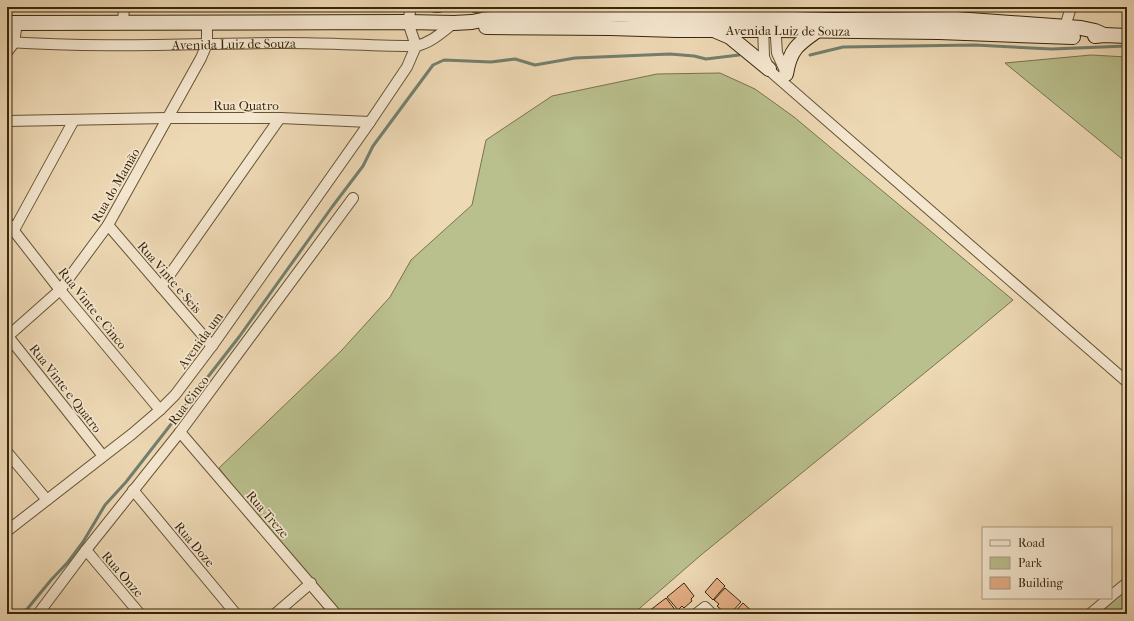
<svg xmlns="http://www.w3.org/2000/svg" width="1134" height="621" font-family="'IM FELL French Canon',serif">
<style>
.green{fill:#b9bf8d;stroke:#79734c}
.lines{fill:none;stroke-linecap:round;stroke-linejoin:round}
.stream{stroke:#737f6e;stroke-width:3}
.building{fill:#e5ae86;stroke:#39270a}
.street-casing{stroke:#665435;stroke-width:12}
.secondary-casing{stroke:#39270a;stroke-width:16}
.street{stroke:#f4e6cf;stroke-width:10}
.secondary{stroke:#f4e6cf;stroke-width:14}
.labels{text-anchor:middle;stroke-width:3.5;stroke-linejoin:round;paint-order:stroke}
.street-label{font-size:13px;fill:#39270a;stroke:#f4e6cf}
</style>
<rect width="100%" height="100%" fill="#eed9b5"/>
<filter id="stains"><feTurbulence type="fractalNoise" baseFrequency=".005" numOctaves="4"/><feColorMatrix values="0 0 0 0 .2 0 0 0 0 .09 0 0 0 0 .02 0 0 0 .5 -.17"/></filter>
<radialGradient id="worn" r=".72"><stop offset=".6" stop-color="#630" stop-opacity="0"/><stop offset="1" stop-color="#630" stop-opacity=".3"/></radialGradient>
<g class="green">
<path d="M 1091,55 L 1127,57 L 1127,163 L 1005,63 Z"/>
<path d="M 720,73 L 755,89 L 794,117 L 1013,300 L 970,336 L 701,555 L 633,614 L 334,614 L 219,468 L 342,350 L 390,297 L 411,260 L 472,205 L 486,140 L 552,96 L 657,74 Z"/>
<path d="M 1127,585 L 1127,614 L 1091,614 Z"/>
</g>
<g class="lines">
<g class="stream">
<path d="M 810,55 L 843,47 L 975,45 L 1052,49 L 1127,46"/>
<path d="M 23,614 L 51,580 L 68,562 L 83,542 L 105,505 L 126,482 L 239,337 L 332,207 L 363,166 L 373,146 L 433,65 L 444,60 L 491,62 L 515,59 L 535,65 L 575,58 L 670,54 L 694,56 L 706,59 L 739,55"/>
</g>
</g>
<g class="building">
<path d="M 717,578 L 725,586 L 713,600 L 705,592 Z"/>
<path d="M 684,583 L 694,596 L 691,599 L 692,601 L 684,608 L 682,606 L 678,610 L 667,597 Z"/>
<path d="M 725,588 L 741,602 L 730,614 L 727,612 L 725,613 L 717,606 L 719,604 L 714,600 Z"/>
<path d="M 666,598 L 676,611 L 674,614 L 652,614 L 649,611 Z"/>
<path d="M 743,603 L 755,614 L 733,614 Z"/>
</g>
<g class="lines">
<defs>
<g id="street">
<path d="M 435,7 L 439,7"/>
<path d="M 475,7 L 518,9 L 549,9"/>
<path d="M 624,8 L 678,7"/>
<path d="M 123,22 L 124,7"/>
<path d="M 775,23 L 777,53 L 787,75"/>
<path d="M 763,24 L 764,57 L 770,71 L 1127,382"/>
<path d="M 1065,27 L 1071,7"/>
<path id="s1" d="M 7,42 C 96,48 185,44 274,43 C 321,42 369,46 416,46 C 431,43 442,32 454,23"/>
<path d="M 7,52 L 14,43 L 17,22"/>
<path d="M 7,121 L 167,118 L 280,118 L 370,122 L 407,67 L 416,46 L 408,22 L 411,7"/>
<path d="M 7,222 L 60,290 L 160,410"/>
<path d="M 108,225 L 212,346"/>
<path d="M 14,230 L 74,120"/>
<path d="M 161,287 L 280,118"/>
<path d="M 7,335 L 103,456"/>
<path d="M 7,337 L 60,290 L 108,225 L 201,58 L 207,44 L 207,22"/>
<path d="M 180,432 L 336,614"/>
<path d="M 7,452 L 47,500"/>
<path d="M 133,490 L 236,614"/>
<path d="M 7,531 L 132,434 L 160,410 L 175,395 L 212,346 L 370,122"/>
<path d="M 86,550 L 140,614"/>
<path d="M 1111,596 L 1127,583"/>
<path d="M 38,614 L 86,550 L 180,432 L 353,198"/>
<path d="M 275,614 L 311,583"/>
<path d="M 696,614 L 705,607 L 712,614"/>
<path d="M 1090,614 L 1109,598"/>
</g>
<g id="secondary">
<path d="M 7,23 L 408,22 L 454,23 L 472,22 L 482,20 L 504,18 L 571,14 L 610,14 L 693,18 L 751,18 L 834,20 L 956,19 L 1081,28 L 1095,31 L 1104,35"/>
<path id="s2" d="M 486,27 L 610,28 L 676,30 L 776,30 L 939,32 L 1073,37"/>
<path d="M 716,31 L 730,37 L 769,69"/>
<path d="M 1095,36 L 1104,35 L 1127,36"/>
<path d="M 786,74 C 790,49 798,44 818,30"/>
</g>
</defs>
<use href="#street" class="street-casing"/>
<use href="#secondary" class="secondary-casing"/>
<use href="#street" class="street"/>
<use href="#secondary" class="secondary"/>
</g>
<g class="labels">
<g class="street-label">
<text dy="5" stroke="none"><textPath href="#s2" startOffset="302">Avenida Luiz de Souza</textPath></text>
<text dy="5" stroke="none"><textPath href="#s1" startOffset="227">Avenida Luiz de Souza</textPath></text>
<text x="246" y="110">Rua Quatro</text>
<text transform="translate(115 185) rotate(-60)" y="5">Rua do Mamão</text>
<text transform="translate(170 277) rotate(49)" y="5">Rua Vinte e Seis</text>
<text transform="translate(93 308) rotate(51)" y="5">Rua Vinte e Cinco</text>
<text transform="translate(200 340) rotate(-54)" y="5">Avenida um</text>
<text transform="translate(66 388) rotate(52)" y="5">Rua Vinte e Quatro</text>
<text transform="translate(188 400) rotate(-53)" y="5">Rua Cinco</text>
<text transform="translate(268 514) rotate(49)" y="5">Rua Treze</text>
<text transform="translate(195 544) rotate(50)" y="5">Rua Doze</text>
<text transform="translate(123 574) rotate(49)" y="5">Rua Onze</text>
</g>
</g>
<rect width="1134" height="621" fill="none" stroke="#eed9b5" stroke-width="24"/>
<rect x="8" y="8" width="1118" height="605" fill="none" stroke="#39270a" stroke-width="2"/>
<rect x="12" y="12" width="1110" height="597" fill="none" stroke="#39270a"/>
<rect x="982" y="527" width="130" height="72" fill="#f4e6cf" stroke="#a99a80"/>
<rect x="990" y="540" width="20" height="6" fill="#f4e6cf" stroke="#a99a80"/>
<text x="1018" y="547" font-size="12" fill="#39270a">Road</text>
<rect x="990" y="557" width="20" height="12" fill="#b9bf8d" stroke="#a99a80"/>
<text x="1018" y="567" font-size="12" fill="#39270a">Park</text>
<rect x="990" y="577" width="20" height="12" fill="#e5ae86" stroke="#a99a80"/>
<text x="1018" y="587" font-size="12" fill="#39270a">Building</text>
<rect width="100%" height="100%" filter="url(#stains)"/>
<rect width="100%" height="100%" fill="url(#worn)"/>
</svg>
